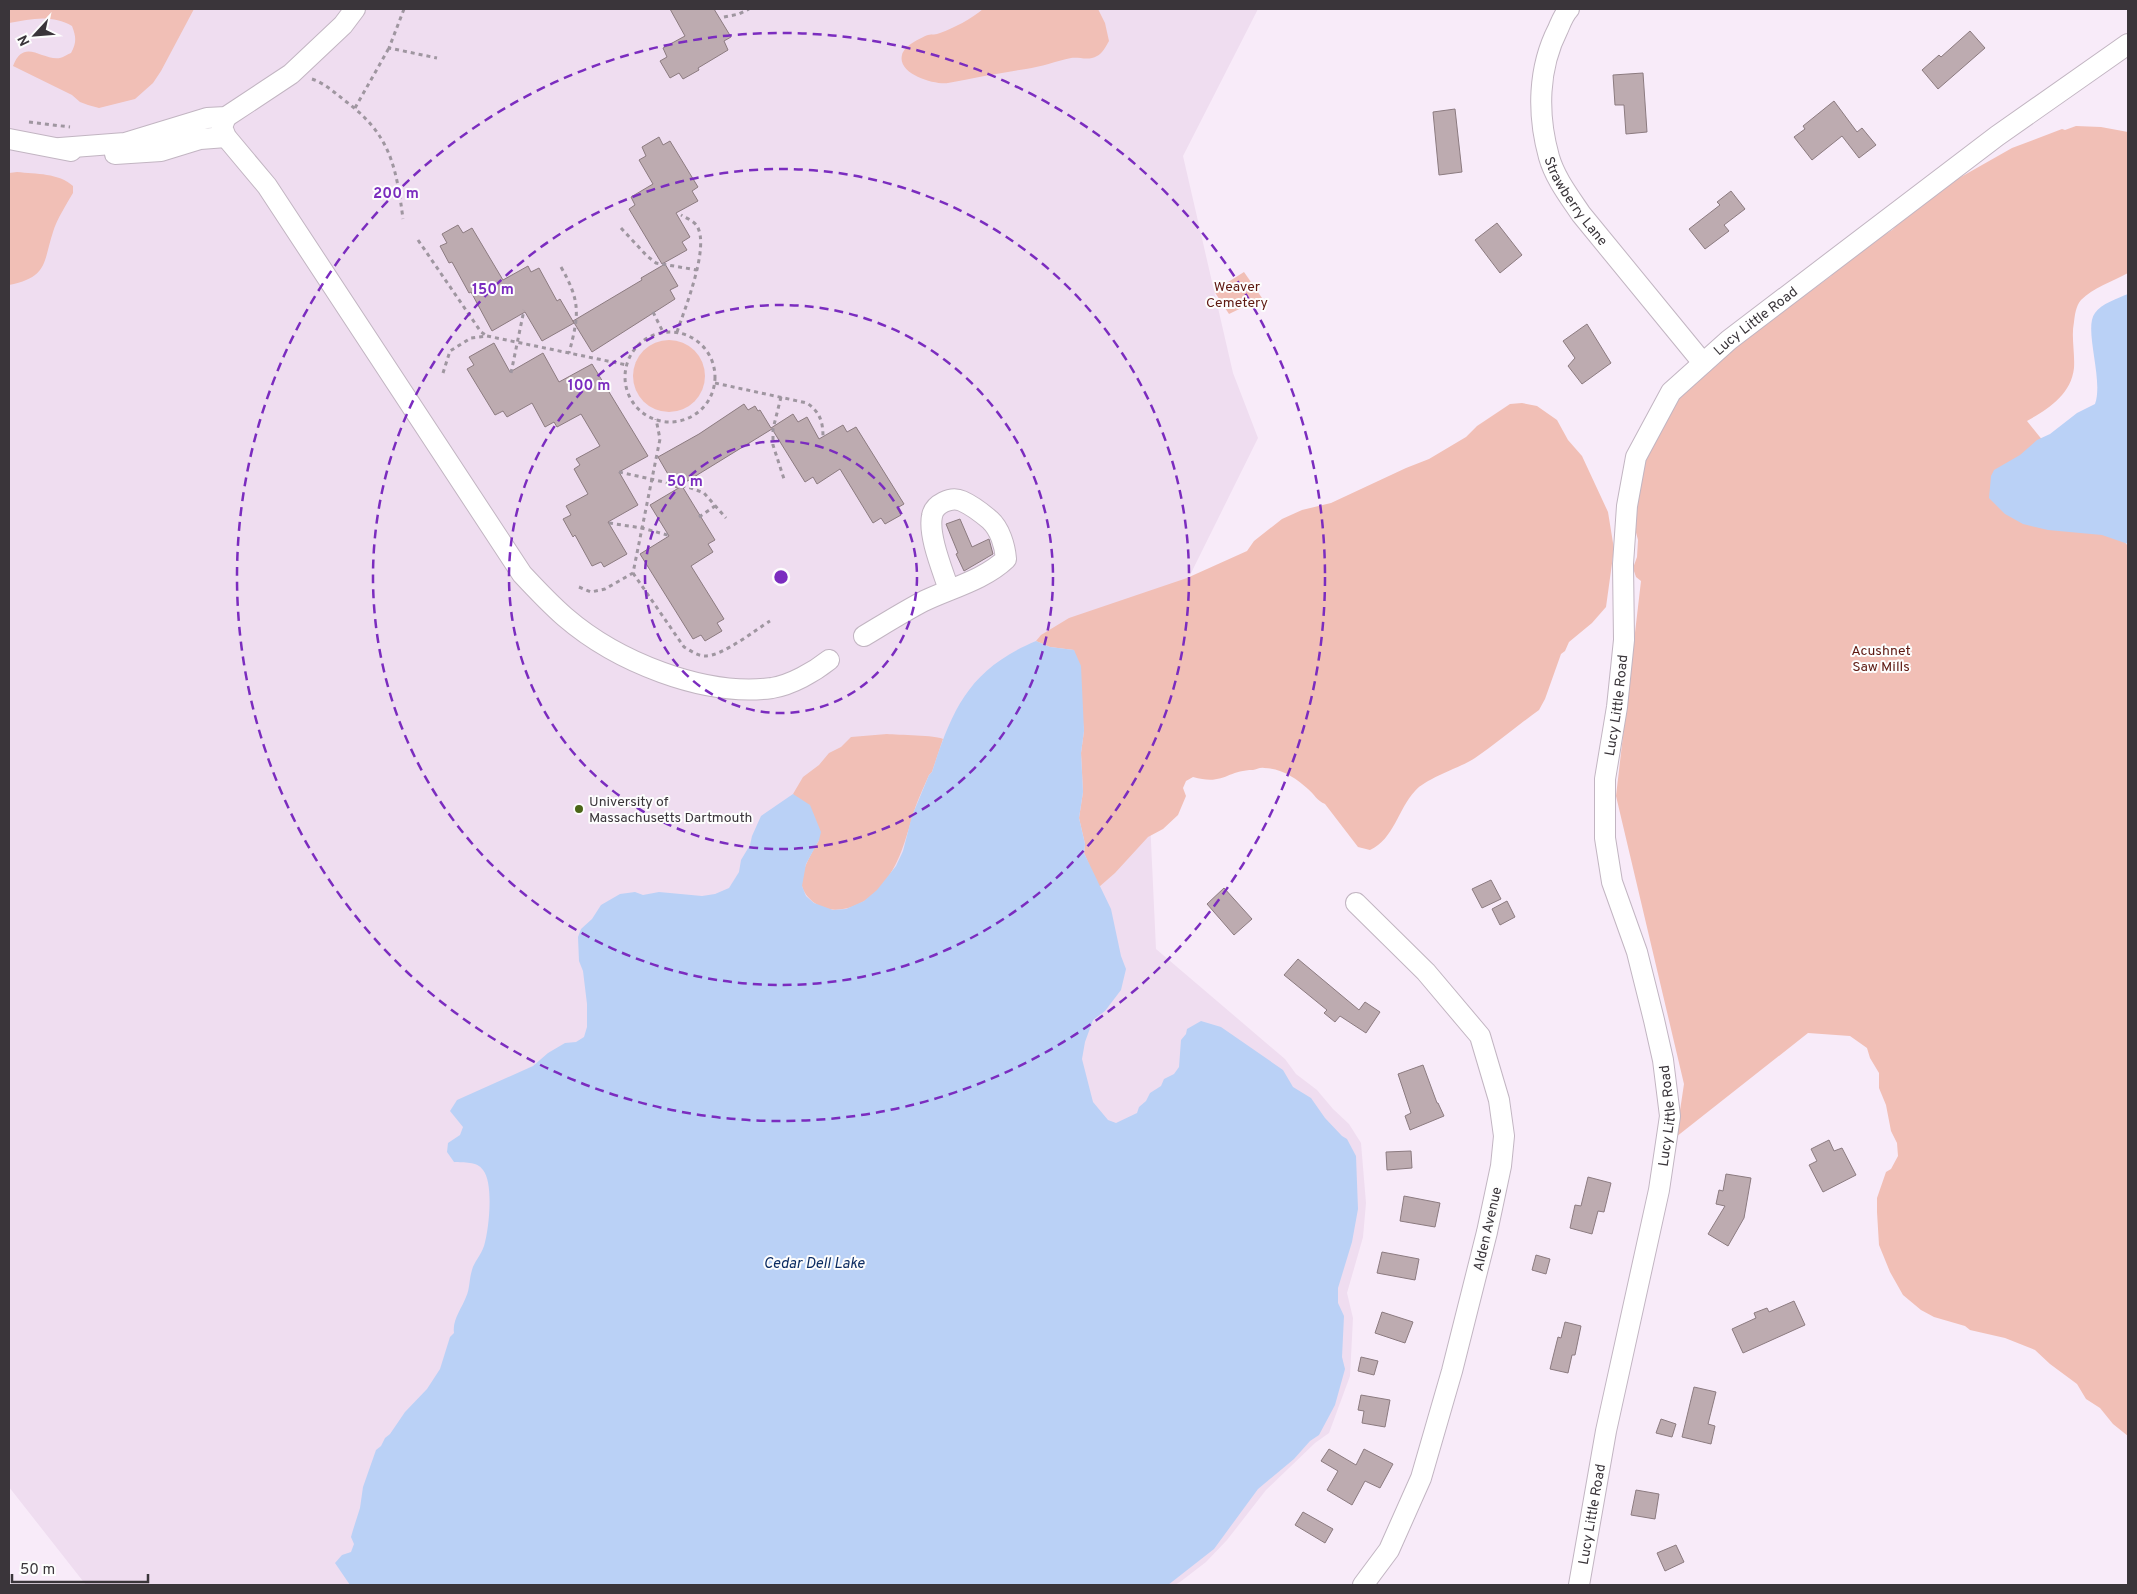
<svg xmlns="http://www.w3.org/2000/svg" width="2137" height="1594" font-family="Overpass,sans-serif">
<style>
.built{fill:#efddf0}
.green{fill:#f1bfb6}
.water{fill:#bad1f6}
.building{fill:#bdabb0;stroke:#8c7b80}
.lines{fill:none;stroke-linecap:round;stroke-linejoin:round}
.minor-casing{stroke:#c2b5c2;stroke-width:22}
.path{stroke:#9f96a0;stroke-width:3;stroke-dasharray:4 4;stroke-linecap:butt}
.minor{stroke:#fff;stroke-width:20}
.ring{fill:none;stroke:#7b2cbf;stroke-width:2.5;stroke-dasharray:9 6}
.poi-dot{fill:#4a6517;stroke:#fdfdfd;stroke-width:2}
.labels{text-anchor:middle;stroke-width:4;stroke-linejoin:round;paint-order:stroke}
.street-label{font-size:14px;fill:#3a353a;stroke:#fdfdfd}
.park-label{font-size:14px;fill:#5e1911;stroke:#fdfdfd}
.poi-label{font-size:14px;fill:#3a353a;stroke:#fdfdfd;text-anchor:start}
.water-label{font-size:15px;font-style:italic;fill:#0c2c62;stroke:#fdfdfd}
.centre{fill:#7b2cbf;stroke:#fdfdfd;stroke-width:2.5}
.ring-label{font-size:15px;text-anchor:middle;font-weight:bold;fill:#7b2cbf;stroke:#fdfdfd;stroke-width:4;stroke-linejoin:round;paint-order:stroke}
</style>
<rect width="100%" height="100%" fill="#f8ebf9"/>
<path class="built" d="M 9,9 L 1258,9 L 1183,156 L 1233,373 L 1258,438 L 1143,670 L 1156,949 L 1285,1059 L 1296,1074 L 1317,1090 L 1333,1109 L 1349,1124 L 1361,1143 L 1366,1203 L 1363,1237 L 1347,1293 L 1353,1318 L 1350,1376 L 1329,1433 L 1315,1443 L 1266,1490 L 1227,1540 L 1206,1562 L 1180,1582 L 1175,1585 L 86,1585 L 9,1487 Z"/>
<g class="green">
<path d="M 9,9 L 194,9 L 161,71 L 153,83 L 135,99 L 99,108 L 88,105 L 80,102 L 72,95 L 13,66 C 24,37 42,61 60,58 C 64,57 68,54 71,53 C 77,42 76,37 72,26 C 52,14 31,19 9,23 Z"/>
<path d="M 983,9 L 1098,9 L 1105,23 L 1109,41 C 1106,46 1102,54 1097,56 C 1089,61 1080,57 1071,58 C 1056,61 1041,67 1026,69 C 1000,73 974,78 948,83 C 935,85 897,74 902,55 C 904,46 920,38 928,35 C 932,34 936,35 940,33 C 954,28 971,19 983,9 Z"/>
<path d="M 2076,126 L 2101,127 L 2128,132 L 2128,273 C 2113,281 2093,288 2081,300 C 2076,306 2075,314 2074,322 C 2071,337 2075,352 2074,368 C 2071,395 2048,409 2027,421 L 2128,546 L 2128,1436 L 2113,1424 L 2100,1408 L 2086,1399 L 2077,1384 L 2050,1364 L 2035,1350 L 2005,1338 L 1970,1330 L 1965,1326 L 1934,1317 L 1921,1310 L 1903,1295 L 1890,1272 L 1879,1245 L 1877,1212 L 1877,1198 L 1886,1172 L 1891,1169 L 1898,1156 L 1897,1143 L 1891,1131 L 1886,1105 L 1879,1088 L 1879,1073 L 1870,1058 L 1867,1048 L 1850,1036 L 1808,1033 L 1676,1137 L 1684,1084 L 1616,796 L 1641,581 L 1636,577 L 1633,568 L 1637,557 L 1638,540 L 1633,521 L 1631,484 L 1669,403 L 1769,317 L 1808,293 L 1831,276 L 1838,267 L 1846,263 L 1851,256 L 1892,230 L 1905,217 L 1945,186 L 2012,148 L 2062,129 L 2065,130 Z"/>
<path d="M 17,172 C 36,174 59,173 73,186 L 73,193 C 66,205 57,219 53,232 C 43,263 48,277 9,285 L 9,173 Z"/>
<path d="M 1244,272 L 1262,298 L 1229,314 L 1214,291 Z"/>
<circle cx="669" cy="376" r="36"/>
<path d="M 1522,403 L 1537,406 L 1557,420 L 1568,440 L 1582,456 L 1608,512 L 1614,549 L 1606,607 L 1592,623 L 1569,642 L 1565,651 L 1561,654 L 1545,699 L 1539,710 C 1518,725 1497,743 1475,758 C 1460,768 1426,778 1415,791 C 1398,809 1394,839 1370,850 L 1358,847 L 1325,804 C 1316,800 1315,795 1308,789 C 1296,778 1281,768 1264,768 C 1260,767 1256,770 1253,770 C 1227,770 1224,786 1193,777 L 1186,781 L 1183,788 L 1186,796 L 1178,815 L 1163,829 L 1148,837 L 1115,873 L 1099,887 L 1084,853 L 1085,844 L 1079,818 L 1083,792 L 1081,753 L 1084,731 L 1074,650 L 1050,647 L 1036,641 L 1041,635 L 1069,618 L 1187,578 L 1247,551 L 1254,541 L 1282,519 L 1302,510 L 1331,503 L 1406,468 L 1429,459 L 1466,437 L 1477,426 L 1510,404 Z"/>
<path d="M 887,734 C 898,735 936,735 943,739 L 932,772 L 929,775 C 923,789 916,803 912,818 C 904,845 898,868 878,890 C 861,908 829,919 810,899 C 807,896 803,891 802,886 C 799,873 813,851 819,840 L 793,794 L 803,777 L 819,765 L 829,753 L 841,747 L 851,737 Z"/>
</g>
<g class="water">
<path d="M 2128,294 L 2128,544 L 2102,535 L 2048,530 L 2023,524 L 2005,514 L 1989,498 L 1991,476 L 1994,470 L 2020,455 L 2037,440 L 2050,434 L 2077,413 L 2095,404 C 2104,379 2083,328 2095,313 C 2101,304 2118,298 2128,294 Z"/>
<path d="M 1036,641 L 1050,647 L 1074,650 L 1081,666 L 1084,731 L 1081,753 L 1083,792 L 1079,818 L 1085,844 L 1084,853 L 1111,909 L 1121,956 L 1126,969 L 1121,990 L 1105,1011 L 1093,1020 L 1085,1042 L 1082,1059 L 1093,1102 L 1108,1120 L 1116,1123 L 1137,1113 L 1139,1107 L 1146,1101 L 1150,1093 L 1161,1086 L 1164,1079 L 1174,1074 L 1179,1067 L 1181,1040 L 1186,1034 L 1187,1029 L 1201,1021 L 1221,1027 L 1283,1070 L 1293,1087 L 1311,1098 L 1325,1118 L 1342,1136 L 1347,1139 L 1356,1156 L 1358,1209 L 1352,1242 L 1338,1288 L 1338,1303 L 1344,1316 L 1342,1357 L 1345,1369 L 1335,1405 L 1319,1435 L 1310,1441 L 1294,1459 L 1258,1489 L 1214,1549 L 1168,1585 L 350,1585 L 335,1563 L 342,1555 L 351,1552 L 354,1544 L 351,1537 L 353,1530 L 360,1508 L 363,1487 L 376,1450 L 381,1446 L 385,1438 L 390,1434 L 405,1412 L 427,1389 L 440,1369 L 450,1337 L 454,1333 C 452,1320 462,1308 466,1297 C 470,1289 469,1279 472,1270 C 474,1262 481,1255 484,1246 C 489,1230 494,1183 483,1170 C 477,1161 464,1163 454,1162 L 447,1152 L 448,1143 L 460,1135 L 463,1127 L 450,1111 L 457,1100 L 533,1066 L 548,1053 L 565,1043 L 576,1042 L 584,1037 L 587,1027 L 587,1004 L 583,971 L 579,961 L 578,937 L 581,929 L 592,919 L 601,905 L 620,894 L 635,892 L 643,895 L 659,892 L 702,896 L 715,894 L 729,888 L 739,872 L 741,860 L 750,845 L 752,836 L 761,816 L 793,794 L 810,805 L 821,832 L 819,840 L 806,864 L 802,886 L 806,896 L 814,903 L 833,910 L 846,909 L 864,901 L 877,890 L 896,866 L 903,851 L 912,816 L 929,775 L 932,772 C 953,707 970,669 1036,641 Z"/>
</g>
<g class="building">
<path d="M 670,9 L 714,9 L 731,37 L 724,41 L 728,50 L 698,68 L 699,70 L 683,79 L 679,73 L 670,78 L 660,61 L 667,57 L 663,48 L 685,36 Z"/>
<path d="M 1970,31 L 1985,48 L 1938,89 L 1922,70 L 1939,55 L 1941,57 Z"/>
<path d="M 1643,73 L 1647,132 L 1626,134 L 1624,105 L 1615,105 L 1613,75 Z"/>
<path d="M 1834,101 L 1857,132 L 1862,128 L 1876,145 L 1859,158 L 1842,136 L 1812,160 L 1794,137 L 1805,129 L 1803,126 Z"/>
<path d="M 1455,109 L 1462,172 L 1439,175 L 1433,112 Z"/>
<path d="M 659,137 L 663,145 L 670,141 L 698,187 L 692,191 L 698,201 L 676,213 L 690,237 L 682,242 L 687,250 L 662,264 L 629,209 L 635,205 L 631,197 L 653,184 L 639,160 L 646,156 L 642,147 Z"/>
<path d="M 1731,191 L 1745,209 L 1724,225 L 1729,231 L 1705,249 L 1689,229 L 1720,205 L 1717,202 Z"/>
<path d="M 1497,223 L 1522,255 L 1500,273 L 1475,240 Z"/>
<path d="M 458,225 L 463,233 L 472,228 L 503,280 L 528,266 L 531,272 L 539,268 L 557,301 L 560,299 L 574,323 L 542,341 L 525,312 L 492,331 L 471,292 L 469,293 L 452,262 L 449,263 L 440,246 L 447,243 L 442,234 Z"/>
<path d="M 665,264 L 678,286 L 670,290 L 675,299 L 592,352 L 573,321 L 642,280 L 641,278 Z"/>
<path d="M 1587,324 L 1611,363 L 1582,384 L 1568,366 L 1575,358 L 1563,341 Z"/>
<path d="M 494,343 L 510,372 L 543,353 L 559,382 L 592,364 L 648,456 L 619,472 L 638,505 L 608,522 L 627,554 L 604,567 L 601,562 L 592,566 L 575,535 L 573,537 L 563,519 L 571,515 L 566,506 L 588,494 L 574,469 L 580,465 L 576,459 L 600,446 L 581,414 L 557,427 L 554,422 L 545,427 L 532,403 L 507,417 L 503,411 L 495,415 L 467,369 L 474,365 L 469,357 Z"/>
<path d="M 744,404 L 748,410 L 755,406 L 758,411 L 760,410 L 771,428 L 793,414 L 798,422 L 807,417 L 819,439 L 843,425 L 847,432 L 856,427 L 904,504 L 897,508 L 901,515 L 885,524 L 881,518 L 873,523 L 840,469 L 817,484 L 813,477 L 805,482 L 772,429 L 676,488 L 658,457 L 699,434 Z"/>
<path d="M 682,486 L 715,540 L 708,544 L 713,552 L 691,566 L 724,619 L 717,623 L 722,631 L 705,641 L 701,635 L 693,639 L 640,554 L 669,536 L 650,505 Z"/>
<path d="M 960,519 L 972,547 L 989,539 L 993,554 L 964,571 L 956,554 L 958,553 L 946,524 Z"/>
<path d="M 1491,880 L 1501,899 L 1482,908 L 1472,889 Z"/>
<path d="M 1224,888 L 1252,919 L 1234,935 L 1207,904 Z"/>
<path d="M 1507,901 L 1515,917 L 1500,925 L 1492,909 Z"/>
<path d="M 1298,959 L 1359,1010 L 1365,1002 L 1380,1012 L 1366,1033 L 1340,1016 L 1335,1022 L 1324,1013 L 1327,1010 L 1284,975 Z"/>
<path d="M 1423,1065 L 1437,1103 L 1438,1103 L 1444,1116 L 1410,1130 L 1405,1116 L 1411,1113 L 1398,1074 Z"/>
<path d="M 1829,1140 L 1834,1151 L 1842,1148 L 1856,1175 L 1823,1192 L 1809,1165 L 1817,1161 L 1811,1149 Z"/>
<path d="M 1411,1151 L 1412,1168 L 1387,1170 L 1386,1152 Z"/>
<path d="M 1726,1174 L 1751,1178 L 1744,1218 L 1728,1246 L 1708,1234 L 1725,1206 L 1716,1204 L 1719,1190 L 1723,1191 Z"/>
<path d="M 1588,1177 L 1611,1183 L 1604,1212 L 1598,1211 L 1592,1234 L 1570,1228 L 1575,1205 L 1581,1206 Z"/>
<path d="M 1404,1196 L 1440,1203 L 1435,1227 L 1400,1221 Z"/>
<path d="M 1382,1252 L 1419,1259 L 1415,1280 L 1377,1273 Z"/>
<path d="M 1536,1255 L 1550,1259 L 1546,1274 L 1532,1270 Z"/>
<path d="M 1794,1301 L 1805,1325 L 1743,1353 L 1732,1329 L 1756,1318 L 1754,1313 L 1767,1308 L 1769,1312 Z"/>
<path d="M 1382,1312 L 1413,1322 L 1405,1343 L 1375,1333 Z"/>
<path d="M 1565,1322 L 1581,1326 L 1575,1355 L 1572,1355 L 1568,1373 L 1550,1369 L 1558,1337 L 1561,1338 Z"/>
<path d="M 1361,1357 L 1378,1361 L 1374,1375 L 1358,1371 Z"/>
<path d="M 1694,1387 L 1716,1392 L 1708,1424 L 1715,1426 L 1711,1444 L 1682,1437 Z"/>
<path d="M 1361,1395 L 1390,1400 L 1385,1427 L 1362,1423 L 1364,1411 L 1358,1410 Z"/>
<path d="M 1661,1419 L 1676,1424 L 1672,1437 L 1656,1433 Z"/>
<path d="M 1329,1449 L 1356,1465 L 1364,1449 L 1393,1464 L 1380,1488 L 1365,1481 L 1352,1505 L 1327,1490 L 1338,1471 L 1321,1461 Z"/>
<path d="M 1636,1490 L 1659,1494 L 1655,1519 L 1631,1515 Z"/>
<path d="M 1303,1512 L 1333,1529 L 1325,1543 L 1295,1525 Z"/>
<path d="M 1676,1545 L 1684,1562 L 1665,1571 L 1657,1553 Z"/>
</g>
<g class="lines">
<defs>
<g id="minor">
<path id="s1" d="M 1569,9 C 1564,14 1561,22 1558,29 C 1538,68 1537,114 1549,157 C 1555,178 1569,196 1581,214 L 1703,363"/>
<path d="M 226,117 L 222,127 L 226,137 L 267,186 L 522,574 C 535,588 549,603 565,617 C 616,661 703,697 772,688 C 791,685 814,672 829,660"/>
<path d="M 9,139 L 71,151"/>
<path d="M 60,148 L 125,143 L 207,118 L 226,117 L 291,74 L 343,25 L 355,9"/>
<path d="M 115,154 L 161,151 L 200,139 L 226,137"/>
<path d="M 864,636 C 884,624 903,612 924,601 C 951,588 984,580 1006,559 C 1005,546 1000,529 990,520 C 983,514 971,505 962,501 C 951,496 934,504 932,516 C 928,536 943,571 949,590"/>
<path d="M 1356,903 L 1426,972 L 1480,1036 L 1499,1100 L 1504,1136 L 1501,1166 L 1487,1232 L 1452,1371 L 1421,1478 L 1389,1550 L 1363,1585"/>
<path id="s2" d="M 1579,1585 L 1606,1431 L 1659,1190 L 1670,1116 L 1663,1060 L 1654,1020 L 1637,952 L 1612,882 L 1605,838 L 1605,779 L 1617,707 L 1624,640 L 1623,564 L 1627,506 L 1636,457 L 1671,392 L 1729,340 L 1997,136 L 2128,44"/>
</g>
</defs>
<use href="#minor" class="minor-casing"/>
<g class="path">
<path d="M 404,9 L 389,48 L 437,58"/>
<path d="M 724,17 L 739,14 L 749,9"/>
<path d="M 312,79 C 324,83 334,92 344,100 C 390,134 396,165 403,219"/>
<path d="M 355,108 L 389,48"/>
<path d="M 29,122 L 70,127"/>
<path d="M 621,228 L 647,256 L 656,263 L 697,270"/>
<path d="M 418,240 L 481,332 L 487,336"/>
<path d="M 561,267 C 581,302 579,315 569,353"/>
<path d="M 653,312 L 663,332"/>
<path d="M 677,332 C 685,308 710,247 697,226 C 694,221 686,218 681,215"/>
<circle cx="670" cy="377" r="45"/>
<path d="M 443,373 L 450,351 L 471,338 L 487,336 L 627,365"/>
<path d="M 511,373 L 524,310"/>
<path d="M 715,383 L 807,403 C 820,412 823,422 823,437"/>
<path d="M 781,397 L 773,429 L 773,445 L 784,479"/>
<path d="M 619,472 L 691,488 L 704,493 L 726,518"/>
<path d="M 699,517 L 715,506"/>
<path d="M 609,523 L 642,528 L 671,536"/>
<path d="M 633,573 L 684,647 C 691,651 698,656 705,656 C 723,656 755,630 770,621"/>
<path d="M 579,587 L 591,592 L 605,589 L 633,573 L 660,439 L 656,419"/>
</g>
<use href="#minor" class="minor"/>
</g>
<g class="ring">
<circle cx="781" cy="577" r="136"/>
<circle cx="781" cy="577" r="272"/>
<circle cx="781" cy="577" r="408"/>
<circle cx="781" cy="577" r="544"/>
</g>
<circle class="poi-dot" cx="579" cy="809" r="5"/>
<g class="labels">
<g class="street-label">
<text dy="5" stroke="none"><textPath href="#s1" startOffset="206">Strawberry Lane</textPath></text>
<text dy="5" stroke="none"><textPath href="#s2" startOffset="1332">Lucy Little Road</textPath></text>
<text dy="5" stroke="none"><textPath href="#s2" startOffset="898">Lucy Little Road</textPath></text>
<text dy="5" stroke="none"><textPath href="#s2" startOffset="478">Lucy Little Road</textPath></text>
<text transform="translate(1487 1229) rotate(-77)" y="5">Alden Avenue</text>
<text dy="5" stroke="none"><textPath href="#s2" startOffset="72">Lucy Little Road</textPath></text>
</g>
<g class="park-label">
<text x="1237" y="291">Weaver<tspan x="1237" dy="16">Cemetery</tspan></text>
<text x="1881" y="655">Acushnet<tspan x="1881" dy="16">Saw Mills</tspan></text>
</g>
<g class="poi-label">
<text x="589" y="806">University of<tspan x="589" dy="16">Massachusetts Dartmouth</tspan></text>
</g>
<g class="water-label">
<text x="814" y="1268">Cedar Dell Lake</text>
</g>
</g>
<circle cx="781" cy="577" r="8" class="centre"/>
<g class="ring-label">
<text x="396" y="198">200 m</text>
<text x="493" y="294">150 m</text>
<text x="589" y="390">100 m</text>
<text x="685" y="486">50 m</text>
</g>
<rect width="2137" height="1594" fill="none" stroke="#3a353a" stroke-width="20"/>
<g transform="translate(35 35) rotate(244)" stroke="#fdfdfd" stroke-width="4" paint-order="stroke">
<path d="M0-4L9 19L0 12L-9 19Z" fill="#3a353a"/>
<text y="-8" font-size="14" font-weight="bold" text-anchor="middle" fill="#3a353a">N</text>
</g>
<path d="M12 1574v8h136v-8" fill="none" stroke="#3a353a" stroke-width="2.5"/>
<text x="20" y="1574" font-size="15" fill="#3a353a" stroke="#fdfdfd" stroke-width="4" paint-order="stroke">50 m</text>
</svg>
